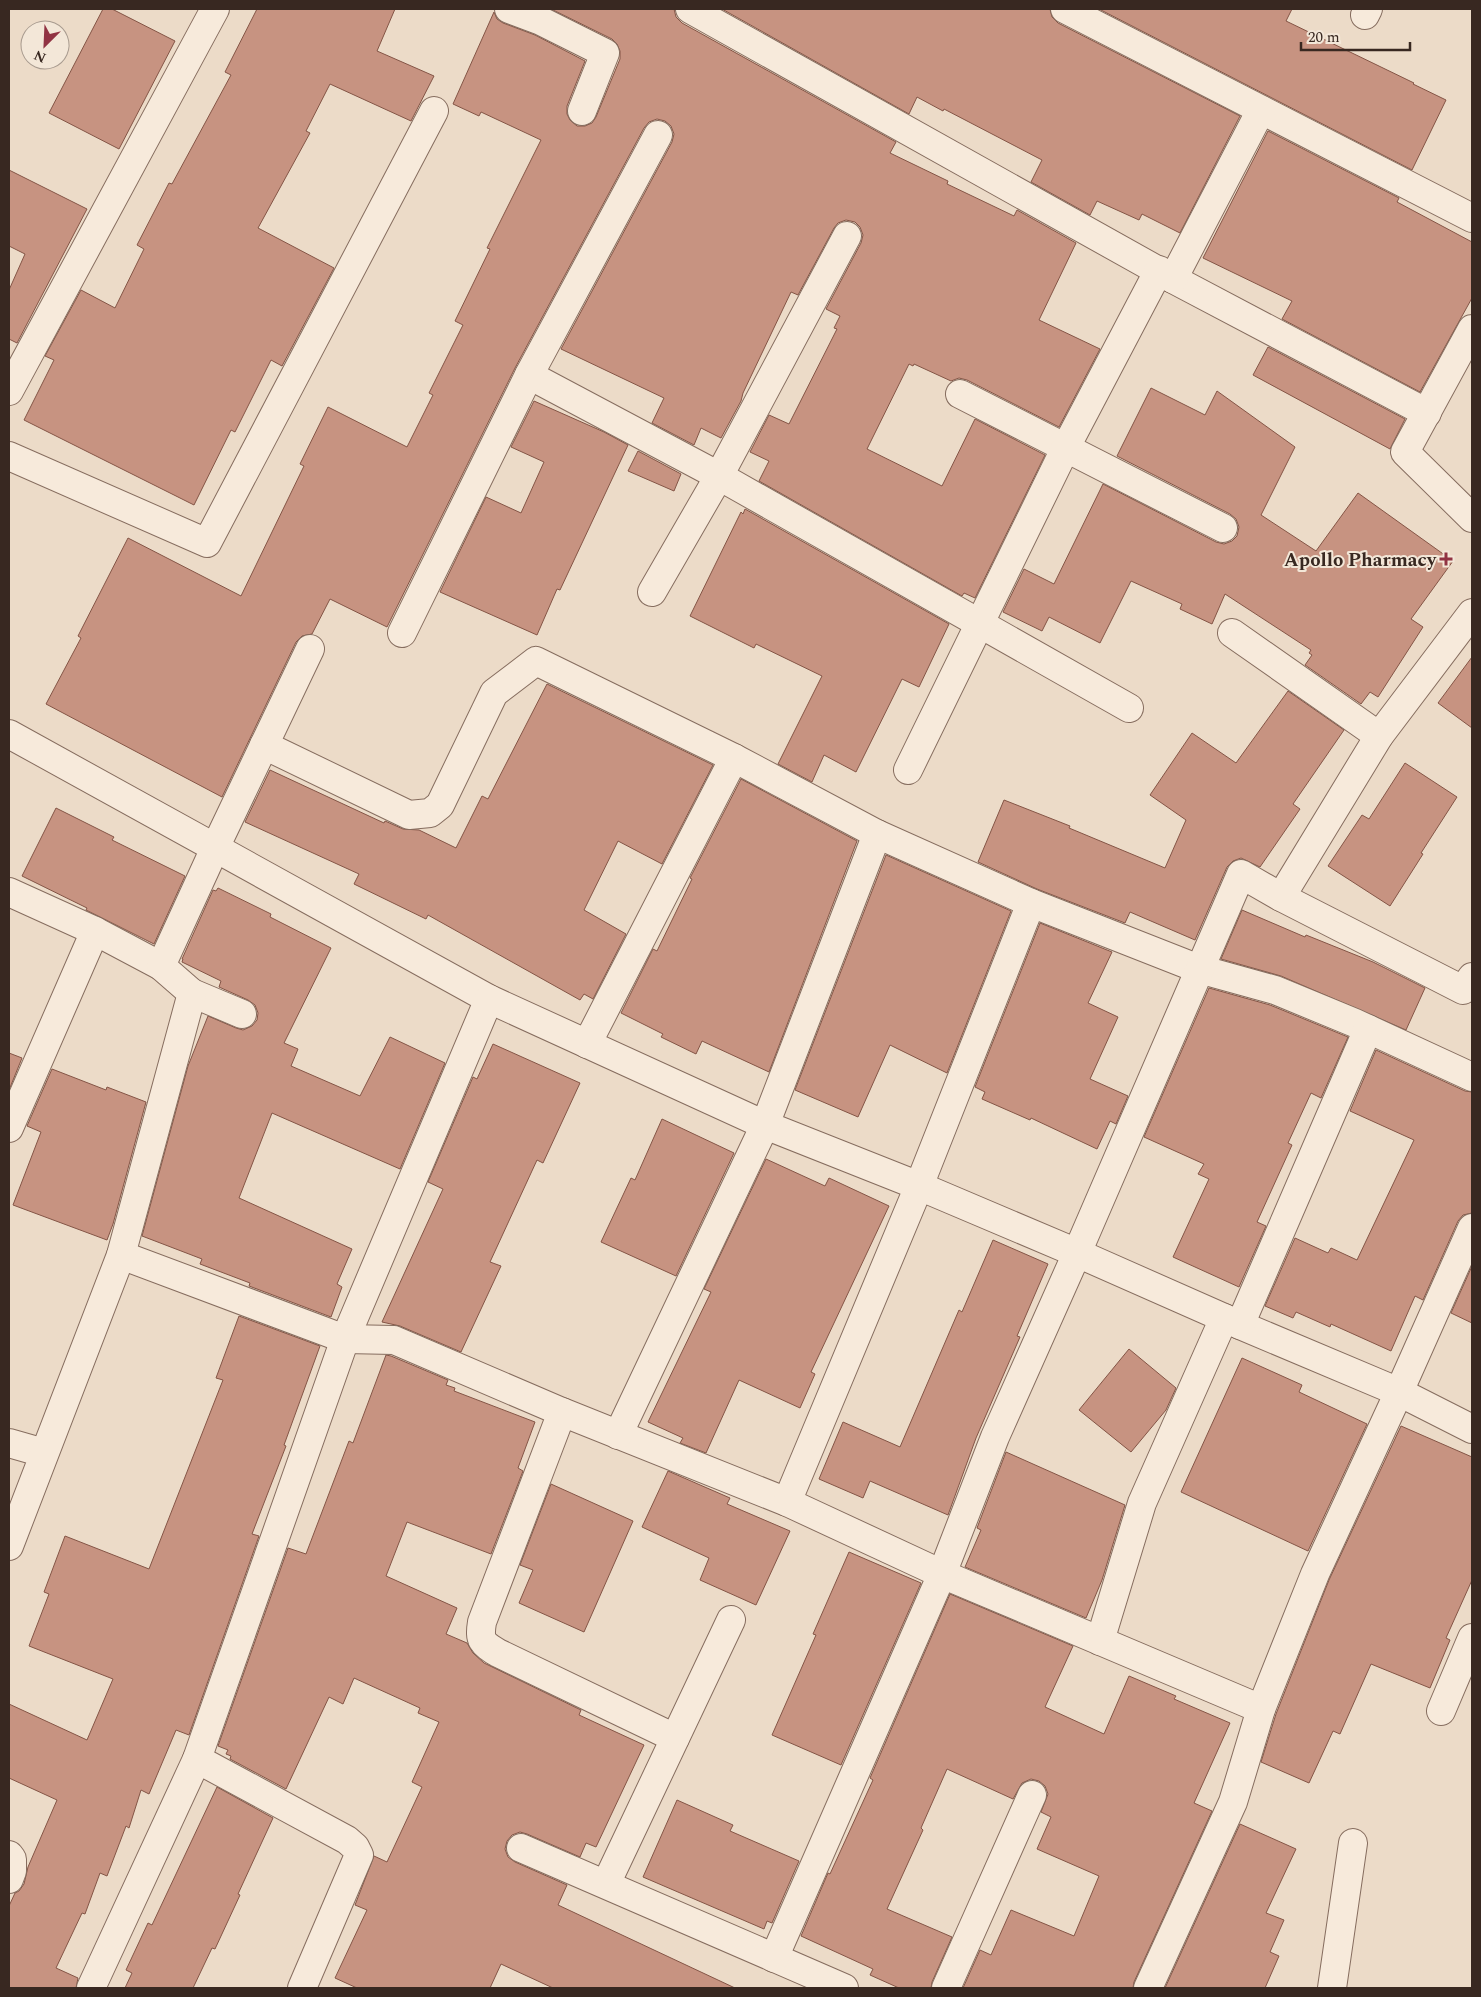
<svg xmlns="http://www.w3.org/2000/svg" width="1481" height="1997" font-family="Spectral,serif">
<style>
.building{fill:#c79381;stroke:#845546}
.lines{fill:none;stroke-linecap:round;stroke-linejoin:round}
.street-casing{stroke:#866d5f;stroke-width:30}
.street{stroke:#f7eadb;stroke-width:28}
.poi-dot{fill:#913343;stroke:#f3e7d8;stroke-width:2}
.labels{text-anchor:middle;stroke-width:4;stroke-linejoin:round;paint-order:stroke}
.poi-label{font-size:19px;font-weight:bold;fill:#382821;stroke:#f3e7d8;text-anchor:end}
</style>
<rect width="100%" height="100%" fill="#ecdbc8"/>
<g class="building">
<path d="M 103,9 L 112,9 L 175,41 L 119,149 L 49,113 Z"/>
<path d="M 257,9 L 395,9 L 377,51 L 434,76 L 411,121 L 330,84 L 306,131 L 310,133 L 258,228 L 334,268 L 282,366 L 271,360 L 235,432 L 231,430 L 194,505 L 24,420 L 54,360 L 45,356 L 81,290 L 115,308 L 144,249 L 137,245 L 169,183 L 172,184 L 231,75 L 225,72 Z"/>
<path d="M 551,9 L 674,9 L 676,17 L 682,23 L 896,142 L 890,153 L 948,181 L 947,184 L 1014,216 L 1017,210 L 1076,243 L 1039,320 L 1100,349 L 1059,427 L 967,380 L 959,378 L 951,381 L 914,364 L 913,366 L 909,364 L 867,449 L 942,486 L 975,419 L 1045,455 L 975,598 L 964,593 L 962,596 L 759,481 L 769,461 L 750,452 L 769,415 L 789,424 L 837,329 L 834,328 L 840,316 L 826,309 L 861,243 L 863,235 L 860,227 L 855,222 L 846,220 L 838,223 L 834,228 L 798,295 L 791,292 L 743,393 L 741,401 L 721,438 L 701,428 L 694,445 L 652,423 L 664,398 L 561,349 L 672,142 L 674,134 L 671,126 L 665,121 L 657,119 L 649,122 L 644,128 L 515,368 L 387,627 L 330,599 L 312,634 L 302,636 L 296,642 L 222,797 L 46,704 L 81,638 L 78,636 L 128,538 L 241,596 L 304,466 L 300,464 L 328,407 L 407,447 L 433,395 L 429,393 L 463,325 L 455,321 L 490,249 L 487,248 L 541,140 L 481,112 L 479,116 L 453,104 L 494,12 L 497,19 L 503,23 L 535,35 L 585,61 L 567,106 L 567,114 L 570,120 L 577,126 L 585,126 L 592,123 L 596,117 L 620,59 L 620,51 L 617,44 L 612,39 Z"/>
<path d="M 722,9 L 1050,9 L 1052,17 L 1058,23 L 1240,116 L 1180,233 L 1142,214 L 1139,220 L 1097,201 L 1090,215 L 1031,182 L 1042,160 L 944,109 L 943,111 L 917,97 L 909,114 Z"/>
<path d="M 1099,9 L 1292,9 L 1286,21 L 1414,83 L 1413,84 L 1446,100 L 1412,170 Z"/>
<path d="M 1268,131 L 1399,198 L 1397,202 L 1472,242 L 1472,298 L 1420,392 L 1282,319 L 1292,301 L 1203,258 Z"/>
<path d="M 9,170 L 87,209 L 17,343 L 9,339 L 9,290 L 25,254 L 9,246 Z"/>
<path d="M 1268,347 L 1405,419 L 1390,449 L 1253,375 Z"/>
<path d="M 1151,388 L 1205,415 L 1217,391 L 1295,447 L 1261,515 L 1316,551 L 1358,493 L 1453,561 L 1411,619 L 1423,627 L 1378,697 L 1370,692 L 1361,704 L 1305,665 L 1312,655 L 1309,653 L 1311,650 L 1225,594 L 1212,624 L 1180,609 L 1182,604 L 1131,581 L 1100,643 L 1049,617 L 1042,631 L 1003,612 L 1024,569 L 1054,584 L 1103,484 L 1216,542 L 1224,544 L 1232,541 L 1237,536 L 1239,527 L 1236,519 L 1230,514 L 1117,456 Z"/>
<path d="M 534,401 L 604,432 L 628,445 L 560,590 L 557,589 L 537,635 L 440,592 L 486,497 L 521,513 L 544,462 L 511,447 Z"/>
<path d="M 638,451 L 681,474 L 674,491 L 628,471 Z"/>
<path d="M 745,509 L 949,624 L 919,687 L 902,679 L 856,772 L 824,755 L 812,782 L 778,764 L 822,676 L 756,644 L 754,648 L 690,616 L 741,512 L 743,514 Z"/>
<path d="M 1472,657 L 1472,728 L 1438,703 Z"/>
<path d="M 547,684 L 713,765 L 662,864 L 618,841 L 584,910 L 626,934 L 593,999 L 584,994 L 580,1000 L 428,915 L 426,919 L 354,884 L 359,874 L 245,822 L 270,770 L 384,823 L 385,821 L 403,829 L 419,830 L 456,848 L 482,796 L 488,799 Z"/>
<path d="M 1288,691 L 1344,730 L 1293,804 L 1300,809 L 1260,867 L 1241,858 L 1233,861 L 1227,867 L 1195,940 L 1130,912 L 1125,923 L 1037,889 L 978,862 L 1004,800 L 1070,826 L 1069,828 L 1165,868 L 1186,820 L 1150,795 L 1192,733 L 1236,763 Z"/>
<path d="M 1405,763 L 1457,797 L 1421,853 L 1423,854 L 1390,906 L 1328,866 L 1362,815 L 1369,819 Z"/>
<path d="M 741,779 L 857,841 L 769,1072 L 702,1041 L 696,1054 L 661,1037 L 663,1034 L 621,1013 L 653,949 L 657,951 L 692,879 L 690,878 Z"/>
<path d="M 56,808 L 114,837 L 112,840 L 185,876 L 154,944 L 86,910 L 87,908 L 22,876 Z"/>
<path d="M 886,855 L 1011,911 L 947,1073 L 890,1045 L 858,1117 L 795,1090 Z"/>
<path d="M 218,888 L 271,914 L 270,917 L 331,948 L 284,1043 L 298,1049 L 291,1066 L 360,1096 L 390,1037 L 445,1063 L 400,1169 L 272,1113 L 239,1198 L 352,1249 L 337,1284 L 342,1287 L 331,1317 L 249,1286 L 250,1283 L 200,1264 L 202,1259 L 142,1236 L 188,1066 L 208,1016 L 236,1028 L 243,1030 L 252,1026 L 257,1020 L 258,1013 L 255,1005 L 248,1000 L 219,987 L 221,981 L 182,962 L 183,959 L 182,959 L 213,890 L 216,891 Z"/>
<path d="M 1242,910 L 1305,937 L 1306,935 L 1373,962 L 1425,988 L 1406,1030 L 1281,976 L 1221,959 Z"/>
<path d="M 1040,923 L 1112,952 L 1088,1003 L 1118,1017 L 1090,1079 L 1128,1096 L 1116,1124 L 1110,1121 L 1097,1149 L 1031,1118 L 1030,1120 L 982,1099 L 985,1092 L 975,1087 Z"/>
<path d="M 1209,988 L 1270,1005 L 1348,1037 L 1321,1098 L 1311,1093 L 1288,1143 L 1292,1145 L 1257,1222 L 1266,1226 L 1239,1287 L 1173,1257 L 1209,1179 L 1198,1174 L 1204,1164 L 1144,1137 Z"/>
<path d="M 493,1044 L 580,1083 L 543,1163 L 537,1160 L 490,1262 L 501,1266 L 461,1352 L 400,1326 L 382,1322 L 443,1189 L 428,1182 L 473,1077 L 477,1079 Z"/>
<path d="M 1376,1050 L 1465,1091 L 1472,1092 L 1472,1213 L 1463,1215 L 1458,1221 L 1423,1300 L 1415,1296 L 1391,1351 L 1331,1324 L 1330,1327 L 1296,1312 L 1293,1318 L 1265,1306 L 1295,1238 L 1328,1253 L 1331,1248 L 1357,1260 L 1414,1140 L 1350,1111 Z"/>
<path d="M 9,1053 L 22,1058 L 9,1090 Z"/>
<path d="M 52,1069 L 106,1090 L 107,1087 L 146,1102 L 113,1224 L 107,1240 L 13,1205 L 41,1132 L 27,1126 Z"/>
<path d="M 662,1119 L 734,1153 L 676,1276 L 601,1242 L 631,1178 L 635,1180 Z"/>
<path d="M 766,1159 L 825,1186 L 829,1178 L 889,1206 L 811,1372 L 815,1374 L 800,1408 L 739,1380 L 706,1453 L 680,1443 L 683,1438 L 648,1422 L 711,1292 L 704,1289 Z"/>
<path d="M 993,1240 L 1048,1264 L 1017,1336 L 1020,1337 L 976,1438 L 948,1515 L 870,1481 L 863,1498 L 819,1479 L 843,1422 L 900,1447 L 959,1310 L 962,1312 Z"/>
<path d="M 1472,1266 L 1472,1323 L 1451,1313 Z"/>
<path d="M 239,1316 L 320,1346 L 284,1445 L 286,1446 L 252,1534 L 259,1536 L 189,1735 L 176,1730 L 149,1794 L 141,1790 L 129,1828 L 126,1826 L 107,1876 L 100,1873 L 85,1914 L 82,1913 L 56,1968 L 78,1978 L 76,1988 L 9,1988 L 9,1906 L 15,1893 L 19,1891 L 24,1884 L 28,1867 L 57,1800 L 9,1778 L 9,1704 L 87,1740 L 113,1679 L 29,1646 L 49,1594 L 44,1592 L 65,1536 L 149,1569 L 223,1380 L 216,1378 Z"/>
<path d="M 1129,1349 L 1176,1388 L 1166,1410 L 1131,1452 L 1079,1410 Z"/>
<path d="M 386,1355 L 391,1356 L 448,1380 L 446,1385 L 455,1388 L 454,1391 L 535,1422 L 518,1468 L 523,1471 L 491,1554 L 407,1522 L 386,1576 L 457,1608 L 446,1634 L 467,1643 L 473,1653 L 484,1663 L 581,1710 L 579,1715 L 644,1745 L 596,1847 L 586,1843 L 580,1857 L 527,1834 L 520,1832 L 512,1835 L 507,1841 L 505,1849 L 508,1857 L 515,1862 L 567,1885 L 558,1905 L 735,1988 L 553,1988 L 501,1964 L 490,1988 L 357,1988 L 335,1978 L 367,1910 L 355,1905 L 374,1856 L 387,1862 L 422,1787 L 412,1782 L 439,1722 L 418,1713 L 420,1708 L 354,1678 L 343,1704 L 329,1697 L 286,1789 L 230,1759 L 231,1756 L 226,1754 L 228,1750 L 218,1746 L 288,1548 L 306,1554 L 349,1441 L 353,1443 Z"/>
<path d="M 1242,1358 L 1302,1385 L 1299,1392 L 1367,1424 L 1308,1551 L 1181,1492 Z"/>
<path d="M 1401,1426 L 1472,1457 L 1472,1580 L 1446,1638 L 1450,1640 L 1430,1688 L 1371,1664 L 1340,1734 L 1333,1731 L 1309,1783 L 1261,1762 L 1276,1714 L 1329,1580 Z"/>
<path d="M 1006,1452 L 1125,1505 L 1102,1580 L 1086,1618 L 965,1567 L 981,1530 L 977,1528 Z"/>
<path d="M 668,1471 L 730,1498 L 727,1504 L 790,1531 L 756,1605 L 700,1580 L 709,1558 L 642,1527 Z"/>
<path d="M 551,1484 L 633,1521 L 584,1632 L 519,1603 L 533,1570 L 520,1565 Z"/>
<path d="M 849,1552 L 921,1583 L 841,1765 L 772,1735 L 816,1635 L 813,1634 Z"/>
<path d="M 950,1594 L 1073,1646 L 1045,1707 L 1104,1734 L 1129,1676 L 1176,1696 L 1174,1699 L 1230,1723 L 1194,1803 L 1212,1811 L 1134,1982 L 1133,1988 L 963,1988 L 980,1950 L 991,1955 L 1011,1910 L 1074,1936 L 1099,1876 L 1037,1849 L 1051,1817 L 1041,1812 L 1048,1794 L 1045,1786 L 1039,1781 L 1031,1779 L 1022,1783 L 1013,1799 L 947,1769 L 921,1828 L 923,1830 L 887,1909 L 952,1937 L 932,1982 L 931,1988 L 899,1988 L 870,1975 L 873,1969 L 801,1936 L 828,1873 L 830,1874 L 873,1780 L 870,1778 Z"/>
<path d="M 217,1787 L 273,1818 L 238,1894 L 240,1895 L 215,1949 L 212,1948 L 193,1988 L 125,1988 L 132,1973 L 126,1970 L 148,1923 L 152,1925 Z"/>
<path d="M 677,1800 L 733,1825 L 730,1831 L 799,1861 L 772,1923 L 767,1921 L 764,1929 L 643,1877 Z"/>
<path d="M 1240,1824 L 1296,1849 L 1266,1913 L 1284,1920 L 1270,1952 L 1279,1956 L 1265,1988 L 1165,1988 Z"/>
</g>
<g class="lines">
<defs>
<g id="street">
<path d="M 509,9 L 541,21 L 605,53 L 582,111"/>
<path d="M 690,9 L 1173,279 L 1427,413"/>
<path d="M 1065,9 L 1472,218"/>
<path d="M 1365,15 L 1368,9"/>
<path d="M 1173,279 L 1261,110"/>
<path d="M 1472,329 L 1405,452 L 1472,518"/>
<path d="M 529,375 L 719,476 L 1129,708"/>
<path d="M 9,391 L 215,9"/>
<path d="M 960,394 L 1223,528"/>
<path d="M 9,456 L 207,543 L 434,111"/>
<path d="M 652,592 L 719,476 L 847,236"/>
<path d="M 402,633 L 529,375 L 658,135"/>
<path d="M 1232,633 L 1379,736"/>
<path d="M 9,734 L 489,999 L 765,1125 L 919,1186 L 1077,1253 L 1240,1325 L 1399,1392 L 1472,1429"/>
<path d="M 264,745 L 409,815 L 430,813 L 440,805 L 494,693 L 536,661 L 734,758 L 877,834 L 1031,903 L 1199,969 L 1275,990 L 1355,1023 L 1472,1077"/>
<path d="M 908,770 L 1066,447 L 1159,270"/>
<path d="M 9,892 L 95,931 L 161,966"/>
<path d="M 1281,897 L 1379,736 L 1472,613"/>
<path d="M 192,993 L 242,1014"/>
<path d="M 587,1044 L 734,758"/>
<path d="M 9,1128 L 95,931"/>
<path d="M 121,1255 L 345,1339 L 394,1340 L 562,1412 L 787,1502 L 942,1574 L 1261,1709"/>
<path d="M 1240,1325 L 1368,1029"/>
<path d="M 562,1412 L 482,1622 C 479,1641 482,1643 498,1653 L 675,1738"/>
<path d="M 618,1435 L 765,1125 L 877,834"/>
<path d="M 9,1443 L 44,1453"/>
<path d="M 787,1502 L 919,1186 L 1031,903"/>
<path d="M 9,1546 L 121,1255 L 192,993 L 161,966 L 215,848 L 310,649"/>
<path d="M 1100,1641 L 1142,1503 L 1224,1318"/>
<path d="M 1441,1711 L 1472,1638"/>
<path d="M 197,1759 L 347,1840 L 355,1847 L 359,1855 L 302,1988"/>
<path d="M 521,1848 L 844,1988"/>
<path d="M 9,1855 L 12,1859 L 12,1871 L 9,1879"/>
<path d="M 606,1884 L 731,1620"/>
<path d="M 774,1958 L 942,1574 L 995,1437 L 1077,1253 L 1241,874 L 1281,897 L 1463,990 L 1472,977"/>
<path d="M 91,1988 L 197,1759 L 345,1339 L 489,999"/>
<path d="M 946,1988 L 1032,1795"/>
<path d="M 1148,1988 L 1233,1802 L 1261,1709 L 1315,1574 L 1399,1392 L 1472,1228"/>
<path d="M 1332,1988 L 1353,1843"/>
</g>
</defs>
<use href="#street" class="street-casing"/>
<use href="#street" class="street"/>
</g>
<path class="poi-dot" d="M1443.5 551.5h5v5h5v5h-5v5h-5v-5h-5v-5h5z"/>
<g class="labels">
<g class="poi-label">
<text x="1436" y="566">Apollo Pharmacy</text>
</g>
</g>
<rect width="1481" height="1997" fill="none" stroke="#382821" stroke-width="20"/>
<g transform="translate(45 45) rotate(204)"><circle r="24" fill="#f3e7d8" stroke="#a89b8f"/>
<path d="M0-4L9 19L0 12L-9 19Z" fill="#913343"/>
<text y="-8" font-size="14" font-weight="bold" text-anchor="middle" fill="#382821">N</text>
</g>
<path d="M1301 42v8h109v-8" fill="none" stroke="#382821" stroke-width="2.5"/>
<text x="1308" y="42" font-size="15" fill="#382821" stroke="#f3e7d8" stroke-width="4" paint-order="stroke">20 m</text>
</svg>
